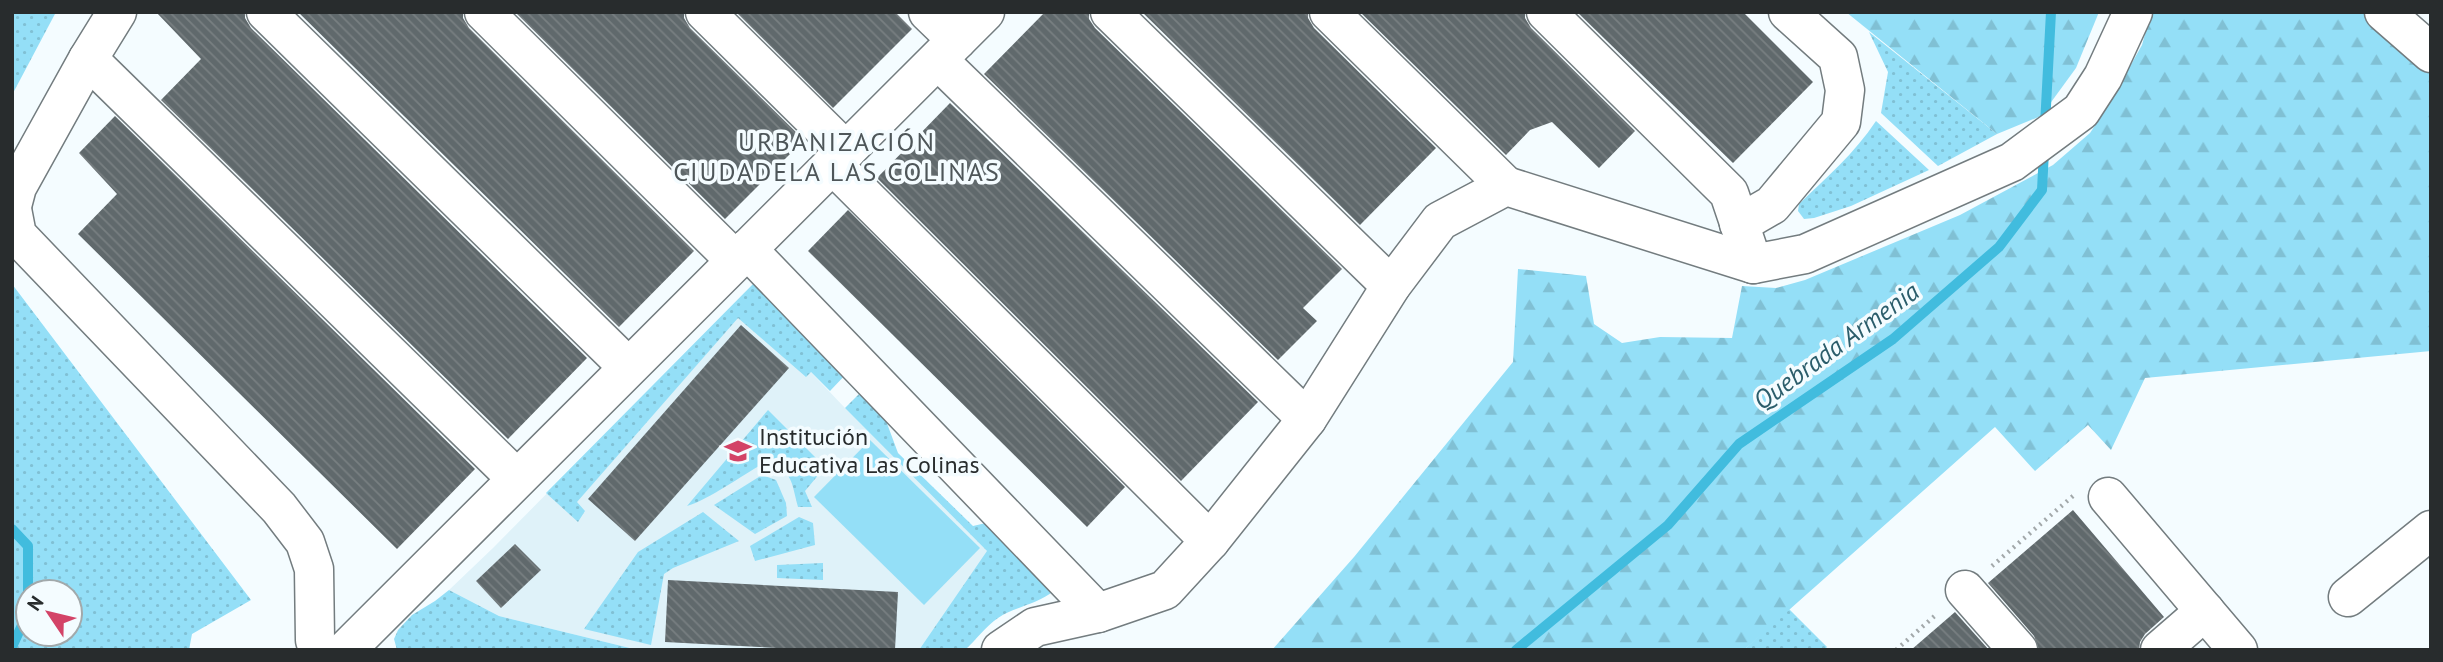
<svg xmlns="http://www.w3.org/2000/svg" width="2443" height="662" font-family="'PT Sans',sans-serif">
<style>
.built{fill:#dff2f9}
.grass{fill:url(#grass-dots);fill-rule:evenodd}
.forest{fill:url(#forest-firs)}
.pitch{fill:#94dff7}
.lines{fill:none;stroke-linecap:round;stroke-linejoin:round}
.stream{stroke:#41bcde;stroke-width:10}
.building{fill:url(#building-back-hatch)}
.minor-casing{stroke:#737c7f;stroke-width:41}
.path{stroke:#a2a8aa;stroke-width:4.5;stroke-dasharray:2 5;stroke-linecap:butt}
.minor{stroke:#fff;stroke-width:38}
.labels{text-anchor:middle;stroke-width:7;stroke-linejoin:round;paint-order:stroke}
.poi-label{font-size:24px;fill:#282c2d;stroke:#f4fcff;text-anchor:start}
.neighbourhood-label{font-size:26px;letter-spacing:2px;fill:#4e5659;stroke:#f4fcff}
.water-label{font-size:26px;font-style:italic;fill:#2b5d6b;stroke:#f4fcff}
</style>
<defs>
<pattern id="grass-dots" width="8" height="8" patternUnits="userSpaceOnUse" patternTransform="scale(1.75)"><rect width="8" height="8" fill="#94dff7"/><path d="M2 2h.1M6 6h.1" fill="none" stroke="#80c0d4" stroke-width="1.8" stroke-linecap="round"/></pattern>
<pattern id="forest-firs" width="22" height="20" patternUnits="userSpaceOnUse" patternTransform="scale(1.75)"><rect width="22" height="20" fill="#94dff7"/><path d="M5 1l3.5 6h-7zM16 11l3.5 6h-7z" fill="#80c0d4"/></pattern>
<pattern id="building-back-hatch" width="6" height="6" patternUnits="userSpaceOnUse" patternTransform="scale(1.75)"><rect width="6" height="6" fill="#60696c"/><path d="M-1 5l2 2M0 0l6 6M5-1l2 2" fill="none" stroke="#787f81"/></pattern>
</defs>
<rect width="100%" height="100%" fill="#f4fcff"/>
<path class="built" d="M 740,298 L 845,408 L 988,552 L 919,650 L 638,650 L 499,616 L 449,590 L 493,548 Z"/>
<g class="grass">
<path d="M 12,12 L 56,12 L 12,95 Z"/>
<path d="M 1869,32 L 1997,134 L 1938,166 L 1881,113 L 1888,72 Z"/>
<path d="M 1876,121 L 1929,170 L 1851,206 L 1814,218 L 1804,219 L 1798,211 L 1799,204 C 1827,177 1854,154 1876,121 Z"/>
<path d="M 756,281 L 848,372 L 830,391 L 811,372 L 806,377 L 738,318 L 577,502 L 585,511 L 578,522 L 546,493 Z"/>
<path d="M 12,284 L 251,600 L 192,634 L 189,650 L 12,650 ZM 28,592 L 70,592 L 70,634 L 28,634 Z"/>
<path d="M 863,390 L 882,410 L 898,453 L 973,526 L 986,523 L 1054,591 C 1037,604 1015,607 998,618 C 986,626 976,640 965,650 L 919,650 L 987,551 L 845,408 Z"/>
<path d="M 768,410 L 825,467 L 805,491 L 812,507 L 798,507 C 791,481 794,474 768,461 C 743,474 712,498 687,506 Z"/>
<path d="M 762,475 L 776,480 L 786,503 L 787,516 L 755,534 L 714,505 Z"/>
<path d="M 703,512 L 739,541 L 673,568 L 664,574 L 651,645 L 584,629 L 638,552 Z"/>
<path d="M 799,517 L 813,523 L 815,545 L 755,561 L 750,546 Z"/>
<path d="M 823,563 L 823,580 L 777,578 L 777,565 Z"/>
<path d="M 449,590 L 499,616 L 638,650 L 397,650 L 394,639 L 398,630 L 412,615 L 435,601 Z"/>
<path d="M 1788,608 L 1827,647 L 1824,650 L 1744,650 Z"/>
</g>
<g class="forest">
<path d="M 1846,12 L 2099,12 L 2076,68 L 2041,116 L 1997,134 Z"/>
<path d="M 2151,12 L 2368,12 L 2431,74 L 2431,351 L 2145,378 L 2111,450 L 2088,425 L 2035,471 L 1995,427 L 1744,650 L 1272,650 L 1354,557 L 1513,362 L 1518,269 L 1586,276 L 1594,324 L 1622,343 L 1660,337 L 1732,338 L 1742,286 L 1776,288 L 1805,280 L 1960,215 L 2053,165 L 2090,133 L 2106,109 L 2142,45 Z"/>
</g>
<path class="pitch" d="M 870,440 L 980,548 L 924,605 L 814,497 Z"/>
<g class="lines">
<g class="stream">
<path d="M 2045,125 L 2051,12"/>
<path d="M 12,529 L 28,546 L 28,592"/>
<path d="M 12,647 L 28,612"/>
<path d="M 1516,650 L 1668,525 L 1739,444 L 1893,339 L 1999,247 L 2042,190 L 2044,151"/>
</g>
</g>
<g class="building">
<path d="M 156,12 L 245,12 L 245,18 L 251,28 L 587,358 L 508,439 L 161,100 L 201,59 Z"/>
<path d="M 298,12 L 463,12 L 463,18 L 469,28 L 694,251 L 619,327 Z"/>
<path d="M 515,12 L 684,12 L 684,18 L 690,28 L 804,140 L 725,219 Z"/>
<path d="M 736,12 L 895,12 L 912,29 L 833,108 Z"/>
<path d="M 1045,12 L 1089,12 L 1089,19 L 1095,28 L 1342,269 L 1303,308 L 1317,321 L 1278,360 L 984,74 Z"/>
<path d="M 1142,12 L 1308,12 L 1308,18 L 1314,28 L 1436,148 L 1360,225 Z"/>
<path d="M 1360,12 L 1525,12 L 1525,18 L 1531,28 L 1635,131 L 1599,168 L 1552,122 L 1530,130 L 1506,155 Z"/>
<path d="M 1577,12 L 1743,12 L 1813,82 L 1733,163 Z"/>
<path d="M 950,103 L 1258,402 L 1181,481 L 877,178 Z"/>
<path d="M 115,116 L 475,469 L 397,549 L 78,234 L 117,194 L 79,153 Z"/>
<path d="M 848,210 L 1125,487 L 1087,527 L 808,251 Z"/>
<path d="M 741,325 L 789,368 L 635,541 L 588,499 Z"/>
<path d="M 2073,510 L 2164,617 L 2145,634 L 2140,642 L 2139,650 L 2039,650 L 2034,636 L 1988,583 Z"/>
<path d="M 515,544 L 541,570 L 501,608 L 476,581 Z"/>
<path d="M 668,580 L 898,592 L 895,650 L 816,650 L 665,642 Z"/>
<path d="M 1955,612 L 1989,650 L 1911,650 Z"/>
</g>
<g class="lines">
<defs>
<g id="minor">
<path d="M 266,12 L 628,367"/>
<path d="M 484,12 L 735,260"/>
<path d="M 705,12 L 846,151"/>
<path d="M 928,12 L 957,40"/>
<path d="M 1110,12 L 1391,286"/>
<path d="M 1329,12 L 1506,186"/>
<path d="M 1546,12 L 1729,193 L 1753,264"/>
<path d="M 2384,12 L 2431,53"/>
<path d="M 88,59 L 516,478"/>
<path d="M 938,60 L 1307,419"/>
<path d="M 832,164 L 1210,541"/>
<path d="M 12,206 L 17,187 L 88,59 L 117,12"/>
<path d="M 12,209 L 17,235 L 279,508 L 305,542 L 314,569 L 315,640 L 318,650"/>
<path d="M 1739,224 L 1772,205 L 1841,122 L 1845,90 L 1838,57 L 1788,12"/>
<path d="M 747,249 L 1098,613"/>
<path d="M 2108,497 L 2238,650"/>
<path d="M 1965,590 L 2018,650"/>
<path d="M 2348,597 L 2431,530"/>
<path d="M 346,650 L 985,12"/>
<path d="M 1001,650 L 1035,627 L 1098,613 L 1165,590 L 1210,541 L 1307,419 L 1391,286 L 1440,221 L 1506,186 L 1753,264 L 1805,254 L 2012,162 L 2081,111 L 2103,77 L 2133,12"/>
<path d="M 2160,650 L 2205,611"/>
</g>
</defs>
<use href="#minor" class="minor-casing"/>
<g class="path">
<path d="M 1992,566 L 2073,496"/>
<path d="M 1896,650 L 1938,613"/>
</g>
<use href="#minor" class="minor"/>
</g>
<defs>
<symbol id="university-bare" viewBox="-9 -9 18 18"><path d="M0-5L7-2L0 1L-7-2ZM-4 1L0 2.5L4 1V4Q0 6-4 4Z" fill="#d34367" stroke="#f4fcff" stroke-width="2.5" paint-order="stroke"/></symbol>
</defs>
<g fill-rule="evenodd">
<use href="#university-bare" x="719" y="432" width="38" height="38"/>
</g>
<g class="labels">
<g class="poi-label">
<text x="759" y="445">Institución<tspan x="759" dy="28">Educativa Las Colinas</tspan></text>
</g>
<g class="neighbourhood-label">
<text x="837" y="151">URBANIZACIÓN<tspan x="837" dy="30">CIUDADELA LAS COLINAS</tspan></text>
</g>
<g class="water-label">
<text transform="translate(1836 346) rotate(-36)" y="9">Quebrada Armenia</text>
</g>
</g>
<rect width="2443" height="662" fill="none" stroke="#282c2d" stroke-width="28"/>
<g transform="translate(49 613) rotate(305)"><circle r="33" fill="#f4fcff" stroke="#a2a9ab" stroke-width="2"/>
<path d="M0-5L12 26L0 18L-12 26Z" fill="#d34367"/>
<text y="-10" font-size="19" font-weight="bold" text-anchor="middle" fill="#282c2d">N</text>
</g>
</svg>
